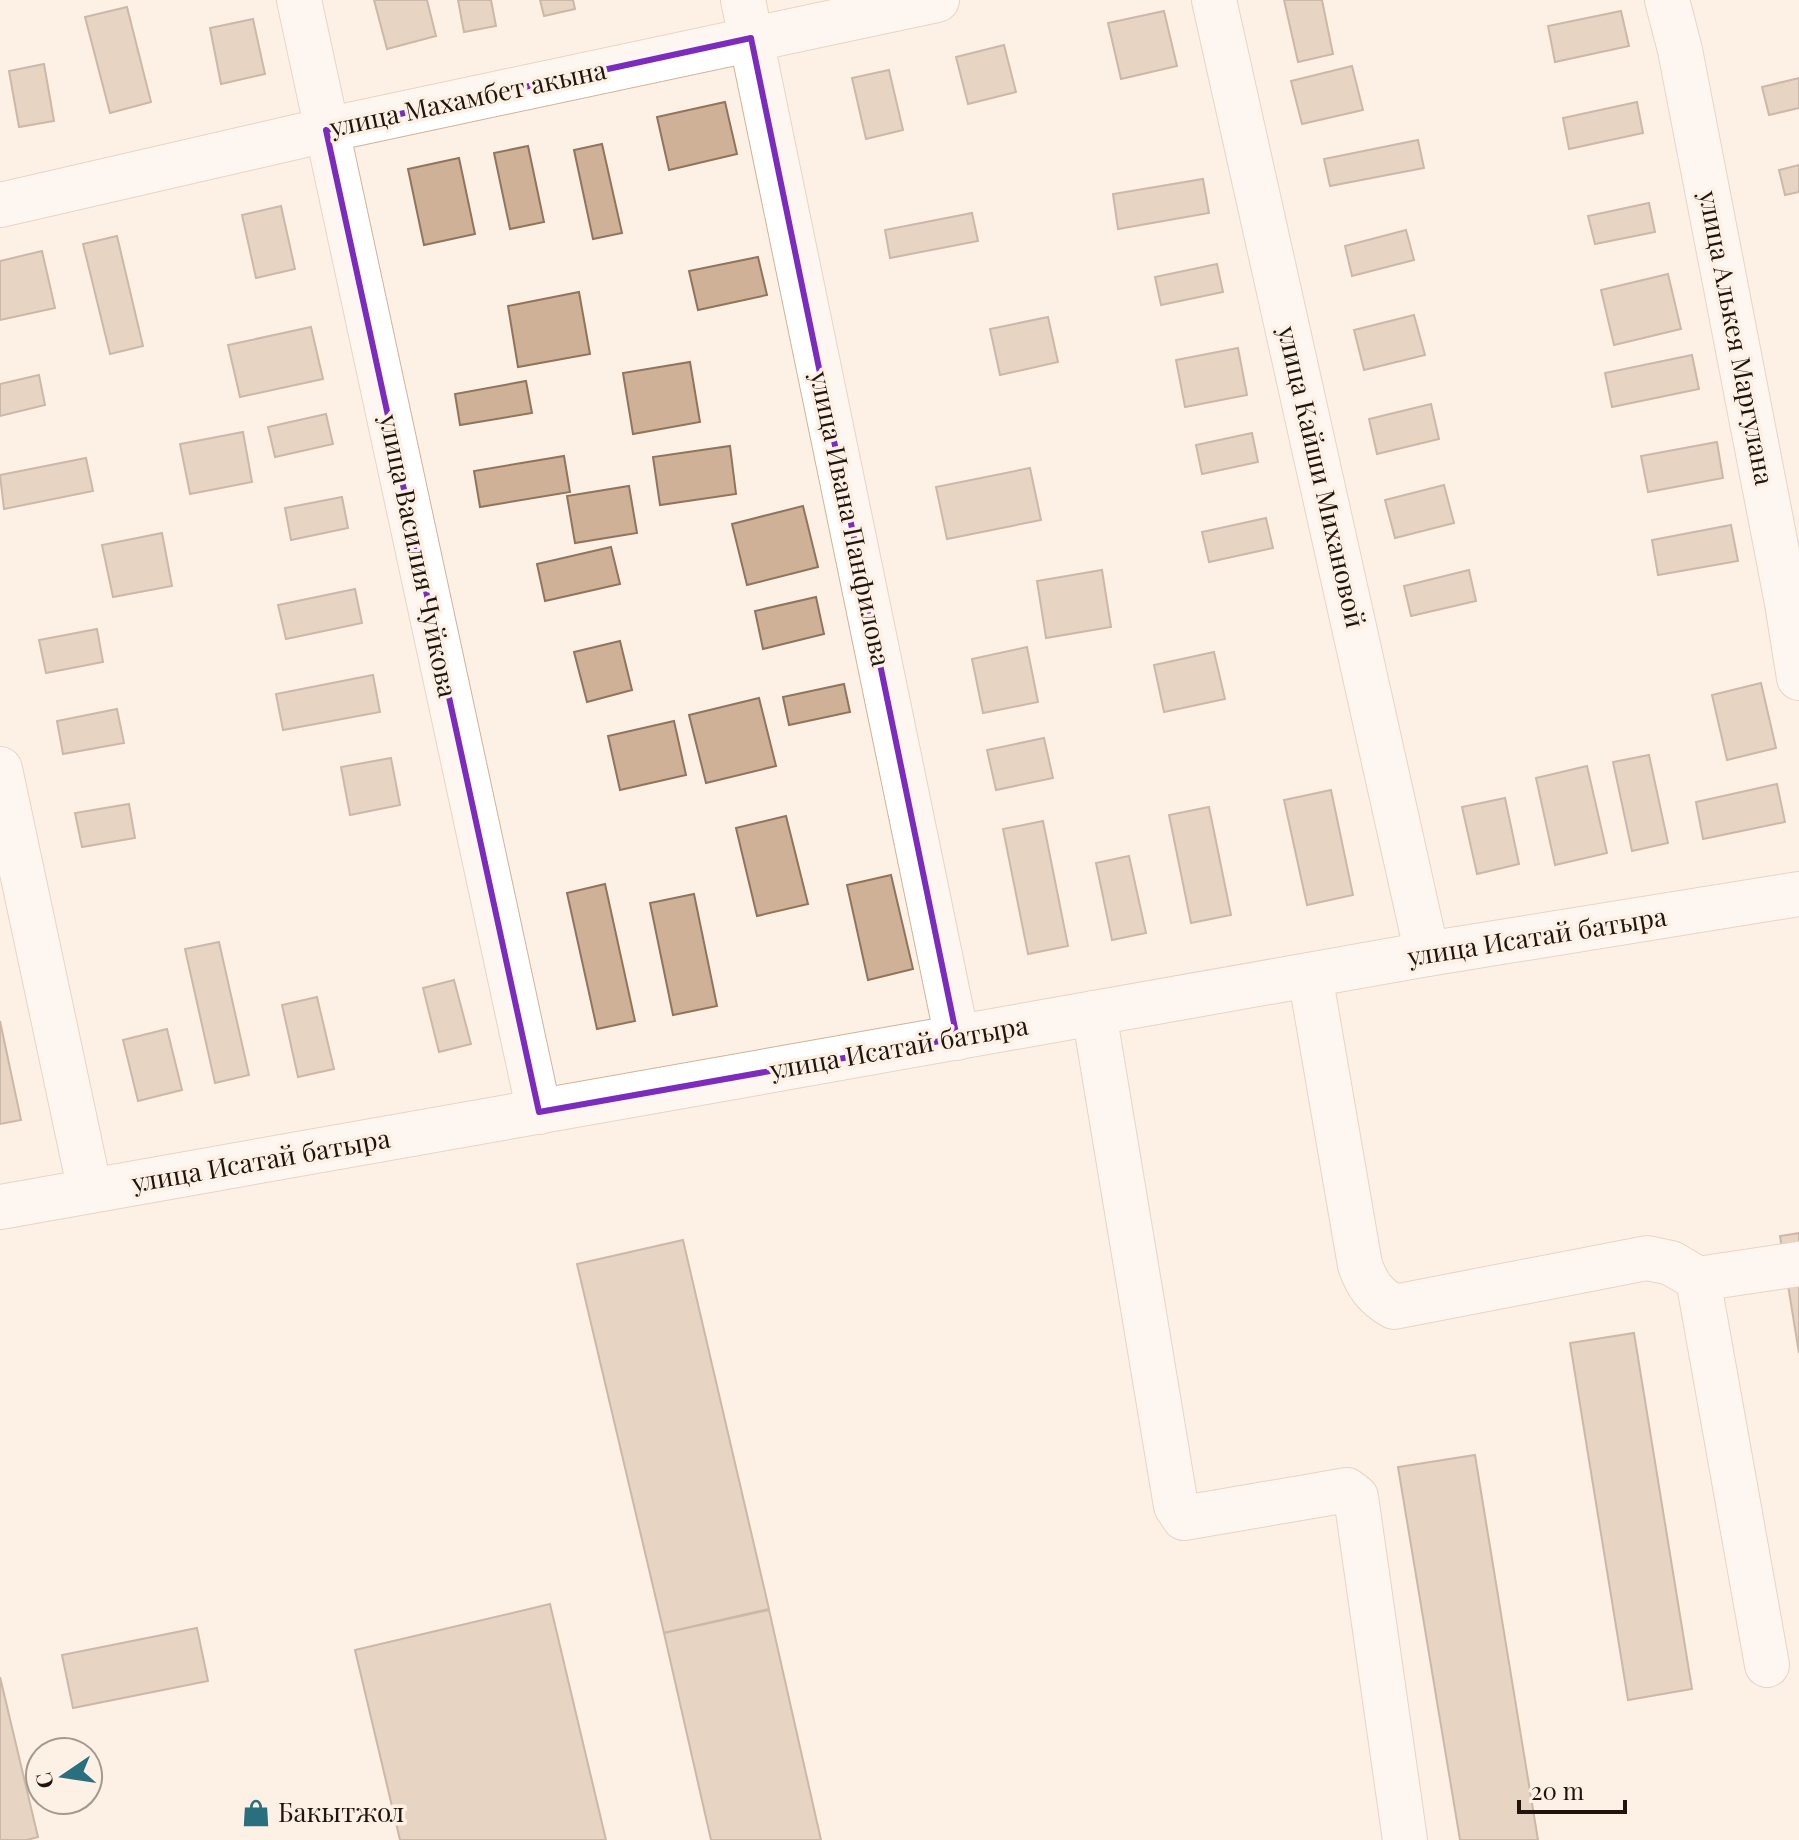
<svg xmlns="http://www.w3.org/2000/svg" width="1799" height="1840" font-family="'Playfair Display',serif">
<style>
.building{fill:#cfb198;stroke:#90745d;stroke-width:2}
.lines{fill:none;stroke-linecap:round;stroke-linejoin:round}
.minor-casing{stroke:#d0b299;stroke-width:46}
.minor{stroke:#fff;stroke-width:44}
.marked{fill:none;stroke:#7b2cbf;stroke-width:6;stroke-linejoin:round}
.labels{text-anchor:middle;stroke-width:7;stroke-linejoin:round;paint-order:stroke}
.street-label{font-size:26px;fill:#20150c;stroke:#fdf1e6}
.poi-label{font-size:26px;fill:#20150c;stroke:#fdf1e6;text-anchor:start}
</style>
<rect width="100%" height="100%" fill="#fdf1e6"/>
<g class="building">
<path d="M 374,0 L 427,0 L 436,36 L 387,49 Z"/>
<path d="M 458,0 L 491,0 L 496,26 L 464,32 Z"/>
<path d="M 540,0 L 573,0 L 575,9 L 544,16 Z"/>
<path d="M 1284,0 L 1322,0 L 1333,54 L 1298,62 Z"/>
<path d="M 127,7 L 151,102 L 110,113 L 85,17 Z"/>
<path d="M 1164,11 L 1177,66 L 1121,79 L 1108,23 Z"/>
<path d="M 1621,11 L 1629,46 L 1555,62 L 1548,26 Z"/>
<path d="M 253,19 L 265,74 L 221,84 L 210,28 Z"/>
<path d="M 1004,45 L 1016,92 L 968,104 L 956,57 Z"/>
<path d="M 44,64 L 54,121 L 19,127 L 9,71 Z"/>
<path d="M 1352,66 L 1363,110 L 1302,124 L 1291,81 Z"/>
<path d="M 889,70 L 903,130 L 866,139 L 852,78 Z"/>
<path d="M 1799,78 L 1799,108 L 1769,115 L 1762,87 Z"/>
<path d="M 725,102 L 737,154 L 669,170 L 657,117 Z"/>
<path d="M 1637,102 L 1643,133 L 1569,149 L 1563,118 Z"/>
<path d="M 1418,140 L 1424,168 L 1330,186 L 1324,159 Z"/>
<path d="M 602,144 L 622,233 L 593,239 L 574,150 Z"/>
<path d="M 528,146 L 544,222 L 510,229 L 494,153 Z"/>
<path d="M 459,158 L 475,234 L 424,245 L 408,169 Z"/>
<path d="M 1799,165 L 1799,192 L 1785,195 L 1779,170 Z"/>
<path d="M 1203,179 L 1209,213 L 1118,229 L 1113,194 Z"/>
<path d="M 1649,203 L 1655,232 L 1595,244 L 1588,216 Z"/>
<path d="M 281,206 L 295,269 L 256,278 L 242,215 Z"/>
<path d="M 972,213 L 978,241 L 890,258 L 885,230 Z"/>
<path d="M 1406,230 L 1414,260 L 1352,276 L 1345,246 Z"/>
<path d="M 117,236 L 143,346 L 110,354 L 83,244 Z"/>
<path d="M 42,251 L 55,308 L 0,320 L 0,261 Z"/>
<path d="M 758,257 L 767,295 L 698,310 L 689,271 Z"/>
<path d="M 1217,264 L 1223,292 L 1161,305 L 1155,277 Z"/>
<path d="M 1668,274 L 1681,329 L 1614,345 L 1601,290 Z"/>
<path d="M 579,292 L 590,354 L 518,367 L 508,306 Z"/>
<path d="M 1414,315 L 1425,355 L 1364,370 L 1354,330 Z"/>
<path d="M 1048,317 L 1058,362 L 1000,375 L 990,329 Z"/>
<path d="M 311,327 L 323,379 L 240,397 L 228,345 Z"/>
<path d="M 1238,348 L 1247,395 L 1185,407 L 1176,360 Z"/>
<path d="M 1692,355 L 1699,389 L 1612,407 L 1605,373 Z"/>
<path d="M 690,362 L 700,422 L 633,434 L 623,373 Z"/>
<path d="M 39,375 L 45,405 L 0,416 L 0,384 Z"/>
<path d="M 526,381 L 532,413 L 460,425 L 455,394 Z"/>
<path d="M 1431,404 L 1439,439 L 1377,454 L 1369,419 Z"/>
<path d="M 326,414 L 333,444 L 275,457 L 268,427 Z"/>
<path d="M 243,432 L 252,482 L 190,494 L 180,444 Z"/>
<path d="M 1252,433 L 1258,462 L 1202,474 L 1196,445 Z"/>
<path d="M 1717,442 L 1723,478 L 1648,492 L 1641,456 Z"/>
<path d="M 730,446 L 736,494 L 660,505 L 653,457 Z"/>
<path d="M 564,456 L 570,492 L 480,507 L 474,471 Z"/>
<path d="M 86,458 L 93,491 L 4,509 L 0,475 Z"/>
<path d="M 1030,468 L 1041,520 L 947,539 L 936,487 Z"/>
<path d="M 1444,485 L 1454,523 L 1395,538 L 1385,500 Z"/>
<path d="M 629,486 L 637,533 L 575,543 L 567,496 Z"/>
<path d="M 342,497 L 348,528 L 291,540 L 285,508 Z"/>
<path d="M 803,506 L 818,567 L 747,585 L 732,524 Z"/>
<path d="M 1266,518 L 1273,548 L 1209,562 L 1202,532 Z"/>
<path d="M 1731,525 L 1738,561 L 1658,575 L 1652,540 Z"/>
<path d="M 162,533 L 172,586 L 113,597 L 102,545 Z"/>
<path d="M 611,547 L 620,584 L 545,601 L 537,564 Z"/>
<path d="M 1102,570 L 1111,627 L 1046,638 L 1037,581 Z"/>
<path d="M 1469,570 L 1476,601 L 1411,616 L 1404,586 Z"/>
<path d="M 355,589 L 362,623 L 286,639 L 278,605 Z"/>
<path d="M 816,597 L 824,634 L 763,649 L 755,611 Z"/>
<path d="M 97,629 L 103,662 L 46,673 L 39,640 Z"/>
<path d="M 620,641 L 632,690 L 587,702 L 574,652 Z"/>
<path d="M 1027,647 L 1038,702 L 983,713 L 972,659 Z"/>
<path d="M 1214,652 L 1225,699 L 1164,712 L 1154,665 Z"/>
<path d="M 373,675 L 380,712 L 283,730 L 276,694 Z"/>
<path d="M 1761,683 L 1776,748 L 1727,760 L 1712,695 Z"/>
<path d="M 844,684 L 850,712 L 789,725 L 783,697 Z"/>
<path d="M 759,698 L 776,766 L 706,783 L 689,715 Z"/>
<path d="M 117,709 L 124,743 L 63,754 L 57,721 Z"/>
<path d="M 674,721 L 686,775 L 620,790 L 608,736 Z"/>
<path d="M 1044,738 L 1053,778 L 996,790 L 987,750 Z"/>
<path d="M 1649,755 L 1668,843 L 1632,851 L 1613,762 Z"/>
<path d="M 391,758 L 400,805 L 350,815 L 341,767 Z"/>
<path d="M 1587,766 L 1607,853 L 1555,865 L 1536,778 Z"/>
<path d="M 1777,784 L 1785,822 L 1703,839 L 1696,802 Z"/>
<path d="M 1331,790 L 1353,895 L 1307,905 L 1284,800 Z"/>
<path d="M 1505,798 L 1519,864 L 1477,874 L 1462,807 Z"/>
<path d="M 129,804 L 135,838 L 82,847 L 75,813 Z"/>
<path d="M 1209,807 L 1231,915 L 1191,923 L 1169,815 Z"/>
<path d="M 786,816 L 808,904 L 757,916 L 736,828 Z"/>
<path d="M 1043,821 L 1068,946 L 1028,954 L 1003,829 Z"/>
<path d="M 1129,856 L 1146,933 L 1112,940 L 1096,863 Z"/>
<path d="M 891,875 L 913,969 L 868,980 L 847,885 Z"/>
<path d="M 605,884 L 635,1021 L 597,1029 L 567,893 Z"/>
<path d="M 694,894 L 717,1006 L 673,1015 L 650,903 Z"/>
<path d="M 219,942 L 249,1075 L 215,1083 L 185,949 Z"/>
<path d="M 454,980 L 471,1044 L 439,1052 L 423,988 Z"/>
<path d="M 317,997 L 334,1069 L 298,1077 L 282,1005 Z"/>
<path d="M 0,1021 L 21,1120 L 0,1124 Z"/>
<path d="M 167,1029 L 182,1090 L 138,1101 L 123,1040 Z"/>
<path d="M 1799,1233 L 1799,1353 L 1780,1236 Z"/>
<path d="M 683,1240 L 769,1609 L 664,1633 L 577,1264 Z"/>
<path d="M 1634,1333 L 1692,1689 L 1628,1700 L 1570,1343 Z"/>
<path d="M 1475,1455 L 1538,1840 L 1460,1840 L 1398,1467 Z"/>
<path d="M 550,1604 L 606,1840 L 400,1840 L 355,1650 Z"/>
<path d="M 769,1610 L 821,1840 L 711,1840 L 664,1633 Z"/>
<path d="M 197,1628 L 208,1681 L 73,1708 L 62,1655 Z"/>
<path d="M 0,1677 L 38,1837 L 27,1840 L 0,1840 Z"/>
</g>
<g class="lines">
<defs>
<g id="minor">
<path d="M 299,0 L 539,1112"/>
<path d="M 743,0 L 957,1038"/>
<path d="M 1214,0 L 1427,954"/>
<path d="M 1667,0 L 1680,50 L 1787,603 L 1799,678"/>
<path d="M 0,205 L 326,130 L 937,0"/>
<path d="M 0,769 L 90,1191"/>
<path d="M 1310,975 L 1360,1265 C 1367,1285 1375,1296 1394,1307 L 1647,1258 L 1671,1263 L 1698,1279"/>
<path d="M 1094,1013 L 1176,1506 L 1184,1518 L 1347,1490 L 1356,1497 L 1405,1840"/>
<path d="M 0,1207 L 1427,954 L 1799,894"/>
<path d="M 1767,1665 L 1698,1279 L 1799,1264"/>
</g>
</defs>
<use href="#minor" class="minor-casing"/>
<use href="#minor" class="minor"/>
</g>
<path d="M0 0H1799V1840H0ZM 751,38 L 957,1038 L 539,1112 L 326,130 Z" fill="#fdf1e6" fill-opacity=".55" fill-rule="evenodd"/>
<path class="marked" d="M 751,38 L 957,1038 L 539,1112 L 326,130 Z"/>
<defs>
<symbol id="shop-bare" viewBox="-9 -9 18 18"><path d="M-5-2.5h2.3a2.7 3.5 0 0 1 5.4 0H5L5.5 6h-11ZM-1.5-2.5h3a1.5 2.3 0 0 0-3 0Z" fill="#296f7d" stroke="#fdf1e6" stroke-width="2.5" paint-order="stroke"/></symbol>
</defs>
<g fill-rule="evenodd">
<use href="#shop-bare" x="236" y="1793" width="40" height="40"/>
</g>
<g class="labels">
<g class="street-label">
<text transform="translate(468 99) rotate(-12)" y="9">улица Махамбет акына</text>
<text transform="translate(1736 338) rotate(79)" y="9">улица Алькея Маргулана</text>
<text transform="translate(1321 477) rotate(77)" y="9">улица Кайши Михановой</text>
<text transform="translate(850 519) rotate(78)" y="9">улица Ивана Панфилова</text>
<text transform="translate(418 556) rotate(78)" y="9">улица Василия Чуйкова</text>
<text transform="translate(1537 937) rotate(-9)" y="9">улица Исатай батыра</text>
<text transform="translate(899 1048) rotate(-10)" y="9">улица Исатай батыра</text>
<text transform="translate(261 1161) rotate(-10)" y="9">улица Исатай батыра</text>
</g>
<g class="poi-label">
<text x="278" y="1822">Бакытжол</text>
</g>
</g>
<g transform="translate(64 1776) rotate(257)"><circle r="38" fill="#fdf1e6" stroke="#a5998f" stroke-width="2"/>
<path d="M0-6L14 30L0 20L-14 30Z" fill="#296f7d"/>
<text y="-12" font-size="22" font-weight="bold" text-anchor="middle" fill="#20150c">С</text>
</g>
<path d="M1519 1800v12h106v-12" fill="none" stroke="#20150c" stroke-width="4"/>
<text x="1531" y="1800" font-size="24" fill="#20150c" stroke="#fdf1e6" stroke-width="6" paint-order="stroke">20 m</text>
</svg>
